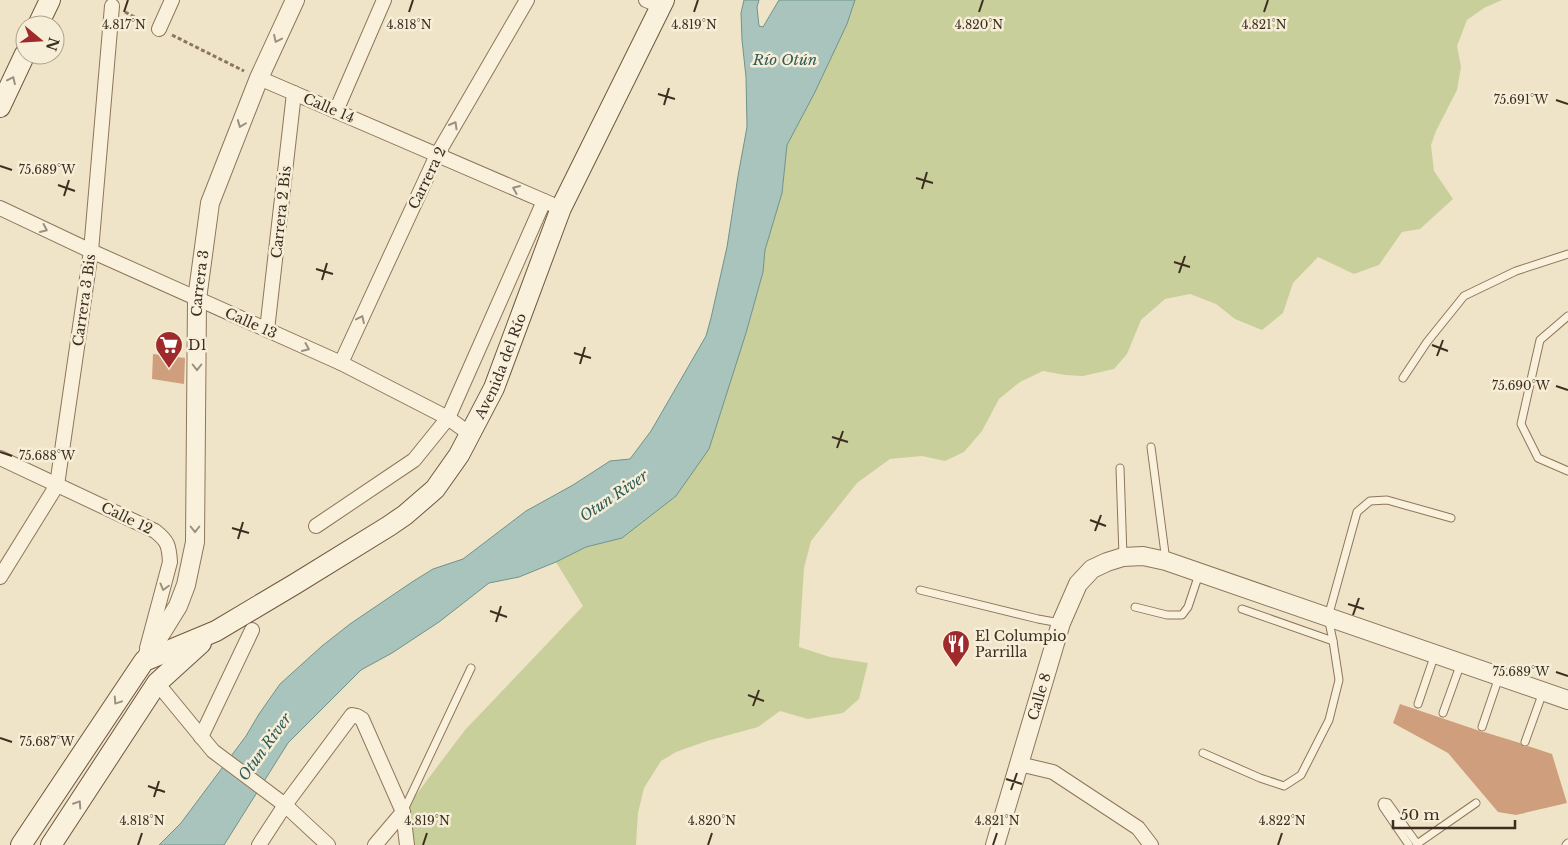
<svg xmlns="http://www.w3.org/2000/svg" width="1568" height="845" font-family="'Libre Baskerville',serif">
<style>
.green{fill:#c9cf9b}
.water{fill:#a9c4bc;stroke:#6f938a}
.building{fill:#cf9f7d}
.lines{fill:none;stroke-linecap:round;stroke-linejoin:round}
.service-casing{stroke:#8d765c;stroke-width:9}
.minor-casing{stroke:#8d765c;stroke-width:16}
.tertiary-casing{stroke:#8d765c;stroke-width:20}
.secondary-casing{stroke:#6f573f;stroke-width:22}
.path{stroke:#8d765c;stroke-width:3;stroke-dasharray:4 2.5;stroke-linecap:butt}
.service{stroke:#faf1dc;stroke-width:7}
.minor{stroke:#faf1dc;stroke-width:14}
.tertiary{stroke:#faf1dc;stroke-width:18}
.secondary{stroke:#faf1dc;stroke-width:20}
.oneway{stroke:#9c907e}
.ticks{fill:none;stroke:#3d2e20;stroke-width:2}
.labels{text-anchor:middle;stroke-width:5;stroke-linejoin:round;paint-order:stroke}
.street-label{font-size:14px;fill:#3d2e20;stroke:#f7eed8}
.poi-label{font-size:14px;fill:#3d2e20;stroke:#f7eed8;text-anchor:start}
.water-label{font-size:15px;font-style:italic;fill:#2f5d5a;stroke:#f7eed8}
.ticks-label{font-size:12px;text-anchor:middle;fill:#3d2e20;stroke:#f7eed8;stroke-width:5;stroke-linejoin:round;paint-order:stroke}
</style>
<rect width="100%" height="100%" fill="#f0e4c8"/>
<path class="green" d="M 855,0 L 1502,0 L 1484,8 L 1467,20 L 1457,46 L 1461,67 L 1457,90 L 1436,131 L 1431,145 L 1434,171 L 1453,199 L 1420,229 L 1402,232 L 1379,265 L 1354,274 L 1318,257 L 1293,283 L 1283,313 L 1262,330 L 1235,319 L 1216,304 L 1190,294 L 1165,299 L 1141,320 L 1127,354 L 1114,369 L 1083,376 L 1065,375 L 1043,371 L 1020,382 L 999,399 L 982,431 L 964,452 L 945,461 L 922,456 L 890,459 L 857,483 L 811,541 L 804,568 L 799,647 L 830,657 L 868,663 L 859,699 L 843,713 L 808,719 L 780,711 L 758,727 L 707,741 L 676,752 L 661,761 L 644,788 L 638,813 L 636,845 L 407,845 L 403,812 L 465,730 L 583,606 L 556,562 L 586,547 L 622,538 L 676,496 L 709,449 L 746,333 L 763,272 L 765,250 L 782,193 L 787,145 L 814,94 L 847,24 Z"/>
<path class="water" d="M 744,0 L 759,0 L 757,7 L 759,26 L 763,27 L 779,0 L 855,0 L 847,24 L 814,94 L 787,145 L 782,193 L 765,250 L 763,272 L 746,333 L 709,449 L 676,496 L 622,538 L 586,547 L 556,562 L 519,577 L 489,583 L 439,622 L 392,653 L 361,670 L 288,743 L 224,845 L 159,845 L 181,823 L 246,736 L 259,714 L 280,684 L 322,646 L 350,624 L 412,582 L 433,569 L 463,559 L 526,511 L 573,485 L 610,461 L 630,459 L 651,431 L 706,336 L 711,318 L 727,247 L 738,176 L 747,127 L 746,77 L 742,40 L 741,13 Z"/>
<g class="building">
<path d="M 153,354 L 185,358 L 184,384 L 152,379 Z"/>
<path d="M 1400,704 L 1477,730 L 1481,732 L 1484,732 L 1520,743 L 1524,747 L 1528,746 L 1552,754 L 1567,803 L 1516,815 L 1498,812 L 1448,753 L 1393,723 Z"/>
</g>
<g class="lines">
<defs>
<g id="service">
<path d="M 1568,316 L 1540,340 L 1521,424 L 1538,458 L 1568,471"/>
<path d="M 1403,378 L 1427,342 L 1464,296 L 1516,271 L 1568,254"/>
<path d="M 1151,447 L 1166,561"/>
<path d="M 1120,468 L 1123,556"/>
<path d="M 920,590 L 1038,619 L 1060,623"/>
<path d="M 1135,607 L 1167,615 L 1182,615 L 1188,607 L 1199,574"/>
<path d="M 1242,609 L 1333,641"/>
<path d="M 1418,704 L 1435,654"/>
<path d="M 1443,713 L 1461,663"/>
<path d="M 1482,727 L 1499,677"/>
<path d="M 1525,742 L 1543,692"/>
<path d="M 1203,753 L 1260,778 L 1284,786 L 1301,775 L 1329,720 L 1339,680 L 1333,641 L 1328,617 L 1357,512 L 1370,501 L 1387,500 L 1451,518"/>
<path d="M 403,812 L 471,668"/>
<path d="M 1417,844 L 1476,803"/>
<path d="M 1409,845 L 1383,807 L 1382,804 L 1383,802 L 1388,803 L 1418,845"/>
<path d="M 1566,845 L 1568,843"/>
</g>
<g id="minor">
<path d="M 646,0 L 660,6"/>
<path d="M 159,29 L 172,0"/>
<path d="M 259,78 L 551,204"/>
<path d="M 336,111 L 384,0"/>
<path d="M 0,208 L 91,251 L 341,363 L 448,418 L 470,434"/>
<path d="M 267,330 L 294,93"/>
<path d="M 341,363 L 437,155 L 527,0"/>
<path d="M 0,458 L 155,531 C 168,541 169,546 170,562 L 147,648"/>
<path d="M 316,526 L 414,460 L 448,418 L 544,201"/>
<path d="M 0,577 L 57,485 L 91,251 L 112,6"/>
<path d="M 157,683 L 213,751 L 285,805 L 328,845"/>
<path d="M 201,737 L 252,630"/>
<path d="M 1019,764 L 1053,772 L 1138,828 L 1151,845"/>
<path d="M 259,845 L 285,805 L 352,715 L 357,716 L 362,719 L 403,812 L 407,845"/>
<path d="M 375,845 L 403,812"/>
</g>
<g id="tertiary">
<path id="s1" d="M 144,661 L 178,606 L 186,585 L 195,542 L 197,299 L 210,203 L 259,78 L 295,0"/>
<path id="s2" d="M 995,845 L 1061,623 L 1078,584 L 1092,569 L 1107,562 L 1123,557 L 1143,556 L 1166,561 L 1568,700"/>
</g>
<g id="secondary">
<path d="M 38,25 L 50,0"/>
<path d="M 0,107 L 25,54"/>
<path id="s3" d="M 21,845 L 144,661 L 216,631 L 295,584 L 389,526 L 405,515 L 435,489 L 459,455 L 494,388 L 561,208 L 664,0"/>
<path d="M 51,845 L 157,683 L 201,643"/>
</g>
</defs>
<use href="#service" class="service-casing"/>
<use href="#minor" class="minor-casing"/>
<use href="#tertiary" class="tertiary-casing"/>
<use href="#secondary" class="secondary-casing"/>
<g class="path">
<path d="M 125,12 L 146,23"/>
<path d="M 172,35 L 244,71"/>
</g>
<use href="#service" class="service"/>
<use href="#minor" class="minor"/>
<use href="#tertiary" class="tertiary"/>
<use href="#secondary" class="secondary"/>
</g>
<defs><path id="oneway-chevron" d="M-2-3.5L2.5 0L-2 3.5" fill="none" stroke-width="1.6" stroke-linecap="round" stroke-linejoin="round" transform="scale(1.25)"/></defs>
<g class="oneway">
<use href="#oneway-chevron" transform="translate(277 39) rotate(115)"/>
<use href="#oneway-chevron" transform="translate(12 80) rotate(-65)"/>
<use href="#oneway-chevron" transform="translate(241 124) rotate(111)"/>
<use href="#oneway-chevron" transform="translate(454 125) rotate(-60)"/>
<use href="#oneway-chevron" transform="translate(516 189) rotate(-157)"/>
<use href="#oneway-chevron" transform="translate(44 229) rotate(25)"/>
<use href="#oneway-chevron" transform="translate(361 319) rotate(-65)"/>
<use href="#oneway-chevron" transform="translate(306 348) rotate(24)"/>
<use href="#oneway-chevron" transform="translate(197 367) rotate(90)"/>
<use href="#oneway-chevron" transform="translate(195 529) rotate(90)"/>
<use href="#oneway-chevron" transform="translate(164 587) rotate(105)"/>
<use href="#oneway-chevron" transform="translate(117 701) rotate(124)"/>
<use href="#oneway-chevron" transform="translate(78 804) rotate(-57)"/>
</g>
<path class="ticks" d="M 124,12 L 128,0M 409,12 L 413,0M 694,12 L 698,0M 979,12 L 983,0M 1264,12 L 1268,0M 658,94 L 675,99M 1556,100 L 1568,104M 664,105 L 669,88M 0,166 L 12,170M 916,178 L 933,183M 58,185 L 75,191M 922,189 L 927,172M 64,196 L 69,180M 1174,262 L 1190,267M 316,269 L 333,274M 1179,273 L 1185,256M 322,280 L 327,263M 1432,345 L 1448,351M 574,353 L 591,358M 1437,356 L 1443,340M 580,364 L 585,347M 1556,386 L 1568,390M 832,437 L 848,442M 837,448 L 843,431M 0,452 L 12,456M 1090,520 L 1106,526M 232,528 L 249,533M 1095,531 L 1101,515M 238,539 L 243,522M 1348,604 L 1364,609M 490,611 L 507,617M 1353,615 L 1359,598M 496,622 L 501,606M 1556,672 L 1568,676M 748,695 L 764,701M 753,706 L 759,690M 0,738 L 12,742M 1006,779 L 1022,784M 148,786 L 165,792M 1011,790 L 1017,773M 154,797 L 159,781M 138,845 L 142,833M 423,845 L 427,833M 708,845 L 712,833M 993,845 L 997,833M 1278,845 L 1282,833"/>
<defs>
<symbol id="supermarket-pin" viewBox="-11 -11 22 30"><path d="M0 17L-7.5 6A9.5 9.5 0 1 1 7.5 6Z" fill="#9e2a2b" stroke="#f7eed8"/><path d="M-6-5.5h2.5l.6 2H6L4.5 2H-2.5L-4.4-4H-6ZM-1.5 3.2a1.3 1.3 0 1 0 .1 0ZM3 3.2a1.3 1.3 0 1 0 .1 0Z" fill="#fff"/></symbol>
<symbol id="restaurant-pin" viewBox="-11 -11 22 30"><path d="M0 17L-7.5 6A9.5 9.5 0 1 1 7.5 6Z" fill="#9e2a2b" stroke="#f7eed8"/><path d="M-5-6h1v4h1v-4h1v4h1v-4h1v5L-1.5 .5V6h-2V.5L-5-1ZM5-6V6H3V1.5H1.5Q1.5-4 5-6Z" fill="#fff"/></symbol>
</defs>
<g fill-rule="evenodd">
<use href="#supermarket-pin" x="153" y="329" width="32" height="43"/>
<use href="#restaurant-pin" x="940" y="628" width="32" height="43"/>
</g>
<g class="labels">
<g class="street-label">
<text transform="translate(329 108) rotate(23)" y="5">Calle 14</text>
<text transform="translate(427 178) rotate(-64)" y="5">Carrera 2</text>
<text transform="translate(281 212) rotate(-84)" y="5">Carrera 2 Bis</text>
<text dy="5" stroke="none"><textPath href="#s1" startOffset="390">Carrera 3</textPath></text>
<text transform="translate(84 300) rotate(-82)" y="5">Carrera 3 Bis</text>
<text transform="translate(251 323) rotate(24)" y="5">Calle 13</text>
<text dy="5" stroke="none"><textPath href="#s3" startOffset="701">Avenida del Río</textPath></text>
<text transform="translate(127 518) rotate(26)" y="5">Calle 12</text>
<text dy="5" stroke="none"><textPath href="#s2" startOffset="155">Calle 8</textPath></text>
</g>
<g class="poi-label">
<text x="188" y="350">D1</text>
<text x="975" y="641">El Columpio<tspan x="975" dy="16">Parrilla</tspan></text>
</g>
<g class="water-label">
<text x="785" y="65">Río Otún</text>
<text transform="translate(614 496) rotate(-34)" y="5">Otun River</text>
<text transform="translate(265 747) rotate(-54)" y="5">Otun River</text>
</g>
</g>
<g class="ticks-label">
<text x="124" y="29">4.817°N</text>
<text x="409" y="29">4.818°N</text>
<text x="694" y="29">4.819°N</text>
<text x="979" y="29">4.820°N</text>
<text x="1264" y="29">4.821°N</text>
<text x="1521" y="104">75.691°W</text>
<text x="47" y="174">75.689°W</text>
<text x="1521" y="390">75.690°W</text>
<text x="47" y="460">75.688°W</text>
<text x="1521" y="676">75.689°W</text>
<text x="47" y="746">75.687°W</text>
<text x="142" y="825">4.818°N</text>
<text x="427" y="825">4.819°N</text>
<text x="712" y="825">4.820°N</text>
<text x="997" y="825">4.821°N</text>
<text x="1282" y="825">4.822°N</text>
</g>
<g transform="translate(40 40) rotate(108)"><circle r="24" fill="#f7eed8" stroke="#ada18e"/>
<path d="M0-4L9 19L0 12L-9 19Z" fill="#9e2a2b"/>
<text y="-8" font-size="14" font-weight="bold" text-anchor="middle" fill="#3d2e20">N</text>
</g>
<path d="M1393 820v8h122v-8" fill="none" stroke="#3d2e20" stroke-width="2.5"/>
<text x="1400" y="820" font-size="15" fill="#3d2e20" stroke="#f7eed8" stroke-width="4" paint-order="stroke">50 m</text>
</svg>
